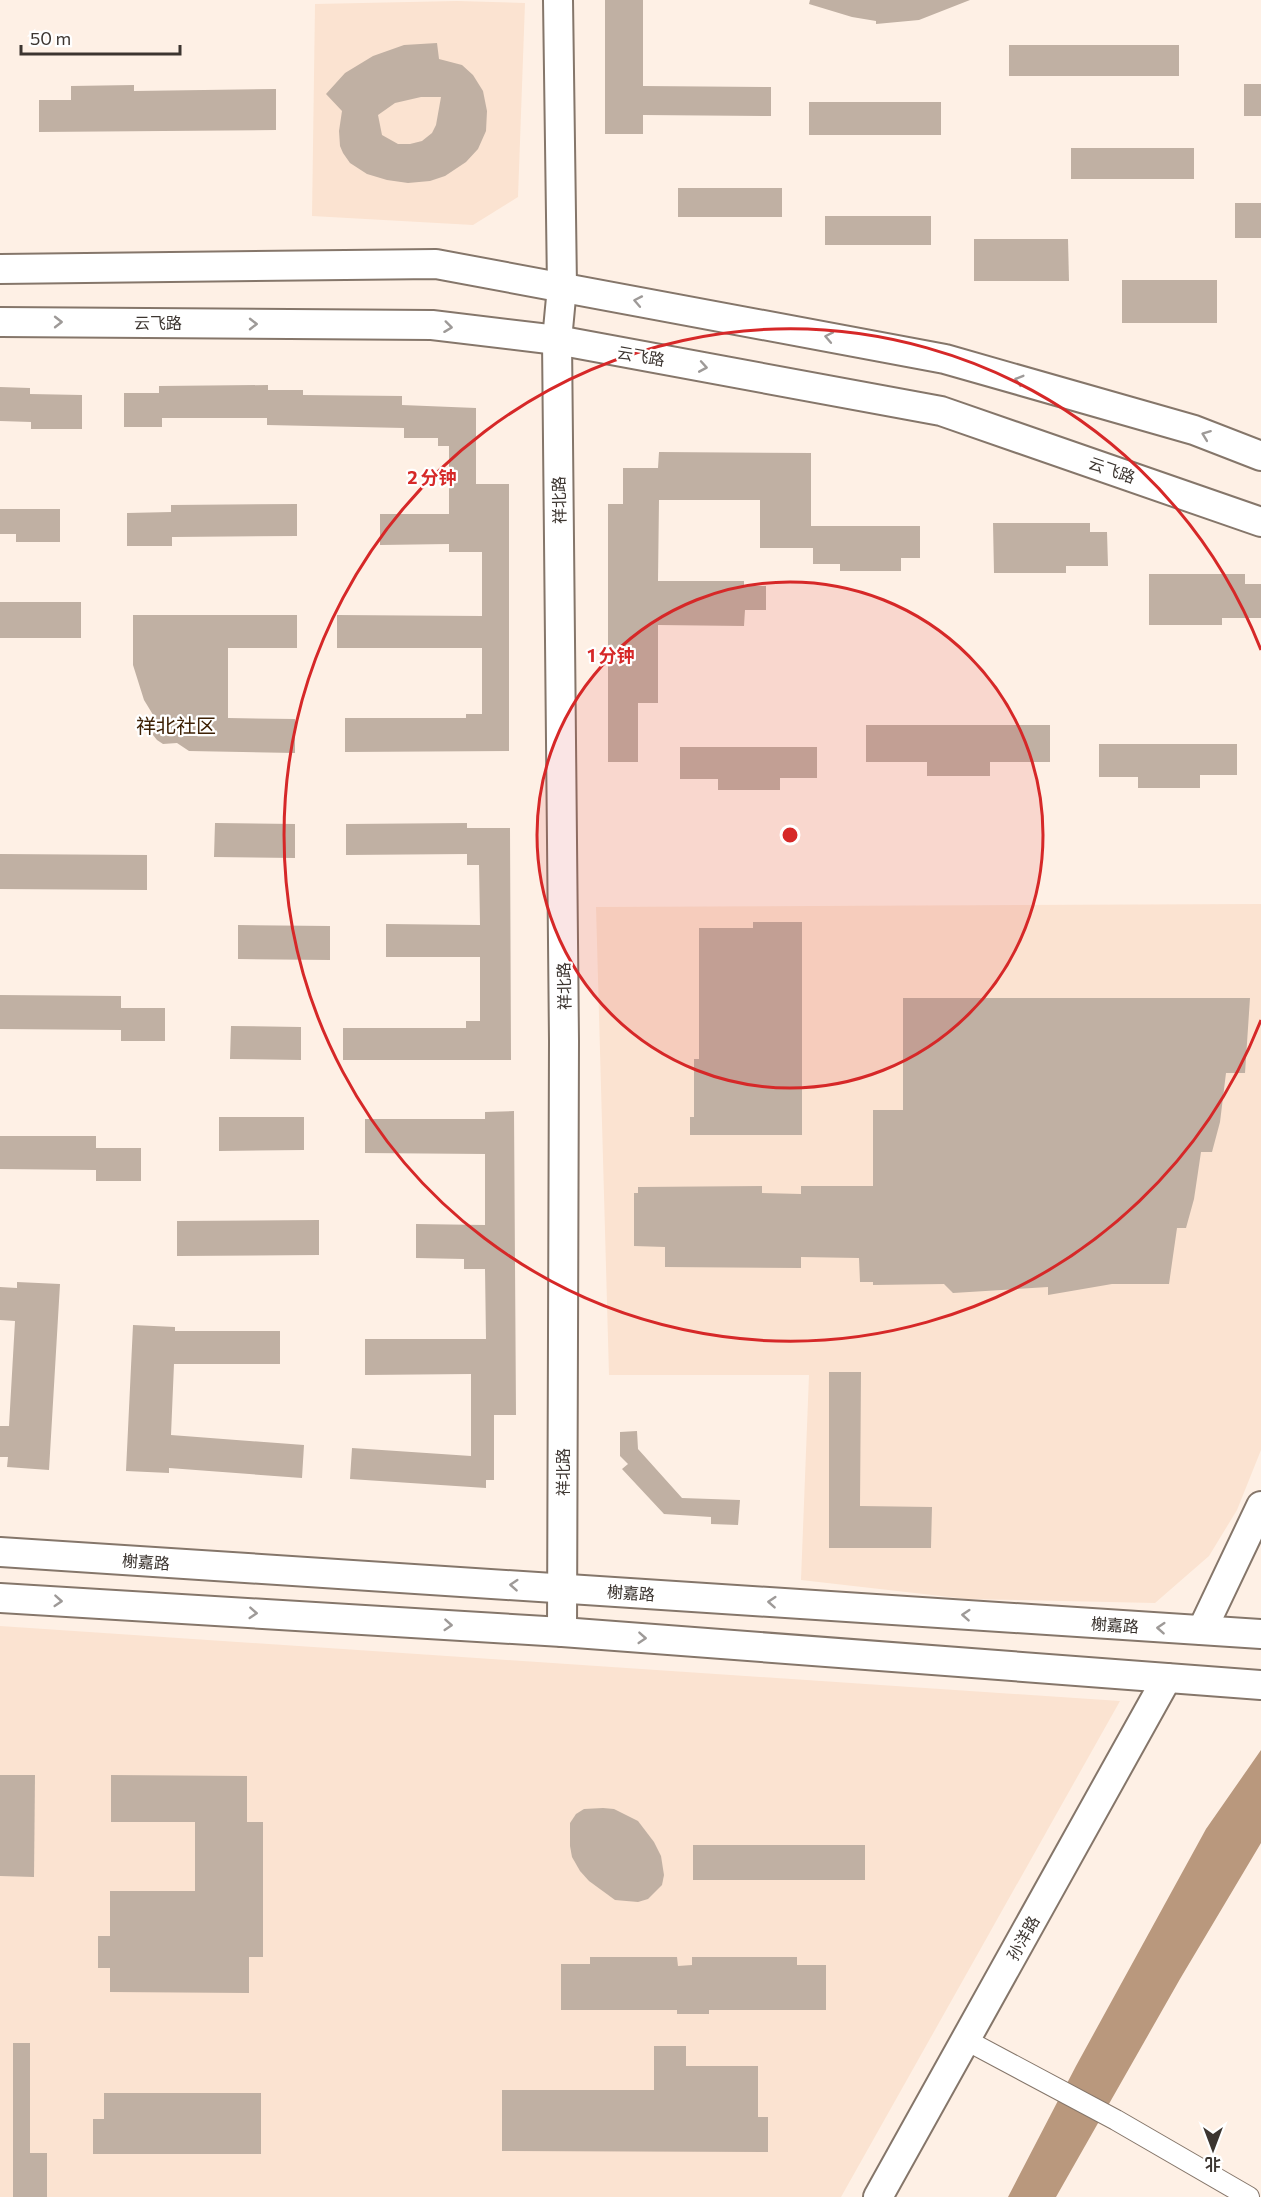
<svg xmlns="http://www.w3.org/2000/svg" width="1261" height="2197" font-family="Commissioner,'Noto Sans SC',sans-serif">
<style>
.built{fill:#fbe3d1}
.water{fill:#b9987d}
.building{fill:#c0b0a3;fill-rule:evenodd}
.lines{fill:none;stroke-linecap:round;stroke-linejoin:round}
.street-casing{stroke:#85766a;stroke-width:22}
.secondary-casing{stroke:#85766a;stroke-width:32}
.street{stroke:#fff;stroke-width:20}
.secondary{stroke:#fff;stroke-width:28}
.oneway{stroke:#9e9a98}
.ring{fill:none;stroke:#d62828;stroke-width:3}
.labels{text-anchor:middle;stroke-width:4.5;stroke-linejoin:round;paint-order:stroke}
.street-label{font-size:16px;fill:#3c3530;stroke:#fff}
.quarter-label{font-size:20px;fill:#3e2105;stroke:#fff}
.centre{fill:#d62828;stroke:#fff;stroke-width:3}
.ring-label{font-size:18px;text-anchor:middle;font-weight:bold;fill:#d62828;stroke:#fff;stroke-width:4.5;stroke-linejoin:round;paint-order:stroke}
</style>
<rect width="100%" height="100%" fill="#fef0e5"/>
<g class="built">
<path d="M 457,1 L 525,3 L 518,197 L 473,225 L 312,216 L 315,4 Z"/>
<path d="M 1261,904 L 1261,1450 L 1237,1510 L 1209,1556 L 1155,1603 L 967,1599 L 801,1580 L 809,1375 L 609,1375 L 596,907 Z"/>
<path d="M 0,1626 L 1120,1701 L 841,2197 L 0,2197 Z"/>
</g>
<path class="water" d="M 1261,1750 L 1261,1843 L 1180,1979 L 1056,2197 L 1008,2197 L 1076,2066 L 1206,1829 Z"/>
<g class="building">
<path d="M 605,0 L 643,0 L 643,86 L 771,87 L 771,116 L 643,115 L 643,134 L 605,134 Z"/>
<path d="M 810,0 L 970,0 L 919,20 L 876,24 L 876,21 L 852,17 L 809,4 Z"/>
<path d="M 437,43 L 439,59 L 462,65 L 473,75 L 483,91 L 487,111 L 486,131 L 478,149 L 466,162 L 445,176 L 430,181 L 408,183 L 387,180 L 367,174 L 350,163 L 343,153 L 340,146 L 339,131 L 342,111 L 326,94 L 345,73 L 373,56 L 404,45 ZM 421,97 L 441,97 L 436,125 L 432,133 L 422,141 L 410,144 L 398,144 L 382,135 L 378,115 L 395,103 Z"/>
<rect x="1009" y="45" width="170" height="31"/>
<rect x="1244" y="84" width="17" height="32"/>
<path d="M 134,85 L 134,91 L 276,89 L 276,130 L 39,132 L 39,100 L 71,100 L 71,86 Z"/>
<rect x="809" y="102" width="132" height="33"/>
<rect x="1071" y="148" width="123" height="31"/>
<rect x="678" y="188" width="104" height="29"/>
<rect x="1235" y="203" width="26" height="35"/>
<rect x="825" y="216" width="106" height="29"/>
<path d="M 974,239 L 1068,239 L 1069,281 L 974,281 Z"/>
<rect x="1122" y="280" width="95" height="43"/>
<path d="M 268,385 L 268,390 L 303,390 L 303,395 L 402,396 L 402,405 L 476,408 L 476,484 L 509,484 L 509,751 L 345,752 L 345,718 L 466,718 L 466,714 L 482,714 L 482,648 L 337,648 L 337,615 L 482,616 L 482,552 L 449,552 L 449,544 L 380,545 L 380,514 L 449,514 L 449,446 L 438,446 L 438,438 L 404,438 L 404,428 L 267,425 L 267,418 L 162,418 L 162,427 L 124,427 L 124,393 L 159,393 L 159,386 Z"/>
<path d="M 0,387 L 30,388 L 30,394 L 82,395 L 82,429 L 31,429 L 31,422 L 0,421 Z"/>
<path d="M 659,452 L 811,453 L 811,526 L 920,526 L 920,558 L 901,558 L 901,571 L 840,571 L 840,564 L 813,564 L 813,548 L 760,548 L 760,500 L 659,500 L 658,581 L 744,581 L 744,586 L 766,586 L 766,610 L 745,610 L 744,626 L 658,625 L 658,703 L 638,703 L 638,762 L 608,762 L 608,504 L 623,504 L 623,468 L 658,468 Z"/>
<path d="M 297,504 L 297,536 L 172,537 L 172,546 L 127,546 L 127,513 L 171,512 L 171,505 Z"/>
<path d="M 0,509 L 60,509 L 60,542 L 16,542 L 16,534 L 0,534 Z"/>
<path d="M 993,523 L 1090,523 L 1090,532 L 1107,532 L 1108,566 L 1066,566 L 1066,573 L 994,573 Z"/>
<path d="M 1149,574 L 1245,574 L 1245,584 L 1261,584 L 1261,618 L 1222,618 L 1222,625 L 1149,625 Z"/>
<rect x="0" y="602" width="81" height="36"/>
<path d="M 133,615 L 297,615 L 297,648 L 228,648 L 228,718 L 295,719 L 295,753 L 189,751 L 177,743 L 163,744 L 157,740 L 153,735 L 155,718 L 144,700 L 133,665 Z"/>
<path d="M 866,725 L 1050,725 L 1050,762 L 990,762 L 990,776 L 927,776 L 927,762 L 866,762 Z"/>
<path d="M 1099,744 L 1237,744 L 1237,775 L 1200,775 L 1200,788 L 1138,788 L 1138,777 L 1099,777 Z"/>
<path d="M 680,747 L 817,747 L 817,778 L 780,778 L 780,790 L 718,790 L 718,779 L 680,779 Z"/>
<path d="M 215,823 L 295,824 L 295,858 L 214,857 Z"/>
<path d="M 467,823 L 467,828 L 510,828 L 511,1060 L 343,1060 L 343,1028 L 466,1028 L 466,1021 L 480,1021 L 480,957 L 386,957 L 386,924 L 480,925 L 479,865 L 467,865 L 467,854 L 346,855 L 346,824 Z"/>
<path d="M 0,854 L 147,855 L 147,890 L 0,889 Z"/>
<path d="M 753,922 L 802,922 L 802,1135 L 690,1135 L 690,1117 L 694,1117 L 694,1059 L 699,1059 L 699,928 L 753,928 Z"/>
<path d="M 238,925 L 330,926 L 330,960 L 238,959 Z"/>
<path d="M 0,995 L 121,996 L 121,1008 L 165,1008 L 165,1041 L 121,1041 L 121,1030 L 0,1029 Z"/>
<path d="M 903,998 L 1250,998 L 1245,1073 L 1226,1073 L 1220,1122 L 1212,1152 L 1201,1152 L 1194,1199 L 1186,1228 L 1177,1228 L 1169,1284 L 1112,1284 L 1048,1295 L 1048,1287 L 953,1293 L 944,1284 L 873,1285 L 873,1282 L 860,1282 L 859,1258 L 801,1257 L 801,1268 L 665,1267 L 665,1247 L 634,1246 L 634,1193 L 638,1193 L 638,1187 L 762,1186 L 762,1193 L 801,1194 L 801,1186 L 873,1186 L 873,1110 L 903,1110 Z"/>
<path d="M 231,1026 L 301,1027 L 301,1060 L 230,1059 Z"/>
<path d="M 514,1111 L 516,1415 L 494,1415 L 494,1480 L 486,1480 L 486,1488 L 350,1479 L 352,1448 L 471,1456 L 471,1374 L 365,1375 L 365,1339 L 486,1339 L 485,1269 L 464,1269 L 464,1259 L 416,1258 L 416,1224 L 485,1225 L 485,1154 L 365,1153 L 365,1119 L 485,1119 L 485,1112 Z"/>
<path d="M 219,1117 L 304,1117 L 304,1150 L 219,1151 Z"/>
<path d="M 0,1136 L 96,1136 L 96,1148 L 141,1148 L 141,1181 L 96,1181 L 96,1170 L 0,1169 Z"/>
<path d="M 319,1220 L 319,1255 L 177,1256 L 177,1221 Z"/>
<path d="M 17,1282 L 60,1284 L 49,1470 L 7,1467 L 8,1457 L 0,1457 L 0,1426 L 9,1426 L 15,1321 L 0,1320 L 0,1287 L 17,1288 Z"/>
<path d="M 133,1325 L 175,1327 L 175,1331 L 280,1331 L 280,1364 L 174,1364 L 171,1435 L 304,1445 L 302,1478 L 169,1468 L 169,1473 L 126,1471 Z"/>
<path d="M 829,1372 L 861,1372 L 860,1506 L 932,1507 L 931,1548 L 829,1548 Z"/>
<path d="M 637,1431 L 638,1449 L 682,1498 L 740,1500 L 738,1525 L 711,1524 L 711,1517 L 664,1514 L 622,1469 L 628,1464 L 620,1456 L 620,1432 Z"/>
<path d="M 0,1775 L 35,1775 L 34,1877 L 0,1876 Z"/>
<path d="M 111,1775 L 247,1776 L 247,1822 L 263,1822 L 263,1957 L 249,1957 L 249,1993 L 110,1992 L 110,1968 L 98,1968 L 98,1936 L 110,1936 L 110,1891 L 195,1891 L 195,1822 L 111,1822 Z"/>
<path d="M 603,1808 L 614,1809 L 638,1821 L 654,1842 L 661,1856 L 664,1875 L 662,1885 L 648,1899 L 638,1902 L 615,1900 L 589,1881 L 580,1871 L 572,1857 L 570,1846 L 570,1823 L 576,1814 L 584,1809 Z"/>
<rect x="693" y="1845" width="172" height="35"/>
<path d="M 590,1957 L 677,1957 L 678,1966 L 692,1965 L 692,1957 L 797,1957 L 797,1965 L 826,1965 L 826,2010 L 709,2010 L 709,2014 L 677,2014 L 677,2010 L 561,2010 L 561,1964 L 590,1964 Z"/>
<path d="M 13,2043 L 30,2043 L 30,2153 L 47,2153 L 47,2197 L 13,2197 Z"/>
<path d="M 654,2046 L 686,2046 L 686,2066 L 758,2066 L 758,2117 L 768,2117 L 768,2152 L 502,2151 L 502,2090 L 654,2090 Z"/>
<path d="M 104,2093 L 261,2093 L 261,2154 L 93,2154 L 93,2119 L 104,2119 Z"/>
</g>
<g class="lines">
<defs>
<path id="street" d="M 966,2040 L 1116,2120 L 1249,2197"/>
<g id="secondary">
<path d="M 558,0 L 562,287 L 557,340 L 564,1041 L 562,1632"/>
<path d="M 0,269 L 436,264 L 945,359 L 1194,430 L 1261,456"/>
<path d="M 0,322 L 432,325 L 557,340 L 941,411 L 1261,522"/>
<path d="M 0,1552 L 1261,1634"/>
<path d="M 0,1598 L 562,1632 L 1261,1685"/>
<path d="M 1202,1630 L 1261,1506"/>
<path d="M 878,2197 L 1167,1678"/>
</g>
</defs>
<use href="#street" class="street-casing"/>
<use href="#secondary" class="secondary-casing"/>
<use href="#street" class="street"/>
<use href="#secondary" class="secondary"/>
</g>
<defs><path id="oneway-chevron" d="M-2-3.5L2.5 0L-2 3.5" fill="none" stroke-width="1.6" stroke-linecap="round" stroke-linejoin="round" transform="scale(1.5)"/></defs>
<g class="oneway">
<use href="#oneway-chevron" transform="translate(638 301) rotate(-169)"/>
<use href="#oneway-chevron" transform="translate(58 322)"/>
<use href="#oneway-chevron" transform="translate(253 324)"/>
<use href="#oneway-chevron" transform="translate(448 327) rotate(7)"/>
<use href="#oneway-chevron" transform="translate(829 337) rotate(-169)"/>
<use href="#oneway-chevron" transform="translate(703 367) rotate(10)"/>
<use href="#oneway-chevron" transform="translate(1019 380) rotate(-164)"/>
<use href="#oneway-chevron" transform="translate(1206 435) rotate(-159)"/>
<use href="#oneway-chevron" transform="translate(514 1585) rotate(-176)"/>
<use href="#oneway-chevron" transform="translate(58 1601) rotate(4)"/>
<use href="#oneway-chevron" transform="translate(772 1602) rotate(-176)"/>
<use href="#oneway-chevron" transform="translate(253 1613) rotate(4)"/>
<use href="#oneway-chevron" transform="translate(966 1615) rotate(-176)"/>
<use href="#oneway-chevron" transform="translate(448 1625) rotate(4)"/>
<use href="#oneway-chevron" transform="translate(1161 1628) rotate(-176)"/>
<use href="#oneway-chevron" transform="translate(642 1638) rotate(4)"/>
</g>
<circle cx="790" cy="835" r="253" fill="#d62828" fill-opacity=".12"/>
<g class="ring">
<circle cx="790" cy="835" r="253"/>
<path d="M1261 1020A506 506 0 1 1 1261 650"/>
</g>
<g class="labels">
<g class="street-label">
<text x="158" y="329">云飞路</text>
<text transform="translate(641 356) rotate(10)" y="6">云飞路</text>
<text transform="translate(1112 470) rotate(19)" y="6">云飞路</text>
<text transform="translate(559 500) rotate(-91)" y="6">祥北路</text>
<text transform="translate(564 986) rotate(-91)" y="6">祥北路</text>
<text transform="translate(563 1472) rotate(-90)" y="6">祥北路</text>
<text transform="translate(146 1562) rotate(4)" y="6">榭嘉路</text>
<text transform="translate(631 1593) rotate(4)" y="6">榭嘉路</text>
<text transform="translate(1115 1625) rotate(4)" y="6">榭嘉路</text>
<text transform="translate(1023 1938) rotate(-61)" y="6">孙洋路</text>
</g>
<g class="quarter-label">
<text x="176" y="733">祥北社区</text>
</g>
</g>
<circle cx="790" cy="835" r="9" class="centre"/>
<g class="ring-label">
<text x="432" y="484">2 分钟</text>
<text x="611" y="662">1 分钟</text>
</g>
<g transform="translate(1213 2149) rotate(180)" stroke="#ffffff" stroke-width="4.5" paint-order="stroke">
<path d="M0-4.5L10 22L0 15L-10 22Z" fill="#3c3530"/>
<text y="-9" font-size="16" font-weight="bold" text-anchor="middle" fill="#3c3530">北</text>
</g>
<path d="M21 45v9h159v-9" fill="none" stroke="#3c3530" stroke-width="3"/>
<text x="30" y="45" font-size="18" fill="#3c3530" stroke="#ffffff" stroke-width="4.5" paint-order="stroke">50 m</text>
</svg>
